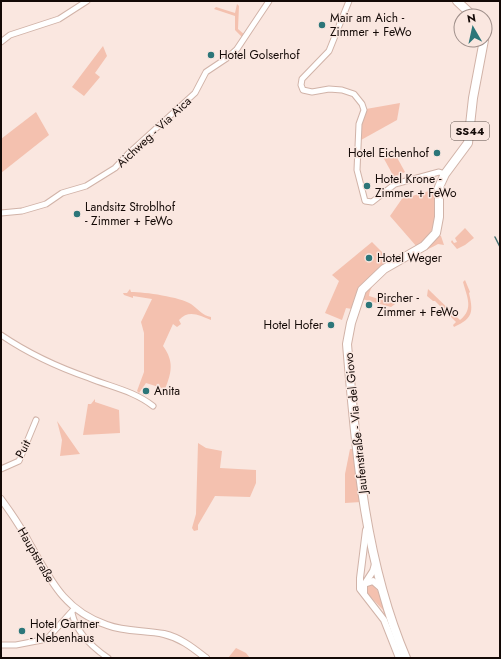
<svg xmlns="http://www.w3.org/2000/svg" width="501" height="659" font-family="Jost,sans-serif">
<style>
.green{fill:#f4c1af}
.lines{fill:none;stroke-linecap:round;stroke-linejoin:round}
.stream{stroke:#467172;stroke-width:1.5}
.minor-casing{stroke:#d1b3a8;stroke-width:7}
.tertiary-casing{stroke:#d1b3a8;stroke-width:8}
.primary-casing{stroke:#d1b3a8;stroke-width:10}
.minor{stroke:#fff;stroke-width:5}
.tertiary{stroke:#fff;stroke-width:6}
.primary{stroke:#fff;stroke-width:8}
.poi-dot{fill:#2c7679;stroke:#fae7e0;stroke-width:1.5}
.labels{text-anchor:middle;stroke-width:3;stroke-linejoin:round;paint-order:stroke}
.shield{fill:#fae7e0;stroke:#584c47;stroke-width:1}
.shield-label{font-size:11px;font-weight:bold;fill:#130906}
.poi-label{font-size:12px;fill:#130906;stroke:#fae7e0;text-anchor:start}
.street-label{font-size:12px;fill:#130906;stroke:#fae7e0}
</style>
<rect width="100%" height="100%" fill="#fae7e0"/>
<g class="green">
<path d="M 237,4 L 239,6 L 238,29 L 246,36 L 244,39 L 235,30 L 235,16 L 214,9 L 216,7 L 235,13 Z"/>
<path d="M 103,46 L 107,56 L 95,73 L 100,77 L 84,96 L 72,87 Z"/>
<path d="M 400,103 L 397,120 L 361,140 L 361,126 L 366,109 Z"/>
<path d="M 36,112 L 49,135 L 1,173 L 1,139 Z"/>
<path d="M 394,152 L 405,172 L 394,177 L 383,157 Z"/>
<path d="M 429,191 L 436,191 C 434,220 441,226 417,247 L 390,216 L 406,193 L 409,197 Z"/>
<path d="M 465,228 L 474,238 L 465,245 L 457,249 L 451,242 L 452,240 L 454,243 L 457,242 L 455,238 Z"/>
<path d="M 438,235 L 441,236 L 444,245 L 438,244 C 418,255 371,273 369,296 L 395,304 L 391,307 L 362,299 C 369,268 425,260 438,235 Z"/>
<path d="M 372,242 L 382,252 L 382,259 L 386,263 L 367,279 L 358,288 L 352,309 L 346,308 L 342,320 L 325,313 L 339,281 L 332,275 Z"/>
<path d="M 465,280 L 470,292 L 469,293 C 473,311 474,318 454,327 L 453,325 L 456,322 L 435,301 L 433,301 L 427,296 L 428,289 L 460,320 C 474,309 467,297 463,282 Z"/>
<path d="M 130,289 L 131,292 C 145,292 180,297 191,304 C 198,309 203,316 211,317 L 211,320 C 200,316 189,309 179,320 L 181,324 L 177,327 L 173,324 L 163,346 C 174,361 172,372 165,389 L 146,383 L 139,393 L 137,391 L 144,372 L 144,333 L 141,322 L 152,299 L 133,296 L 133,298 L 124,295 L 123,293 L 127,293 Z"/>
<path d="M 95,399 L 95,402 L 119,410 L 120,433 L 83,435 L 88,404 L 91,404 Z"/>
<path d="M 57,421 L 80,454 L 60,456 L 62,440 Z"/>
<path d="M 198,443 L 206,448 L 222,451 L 220,468 L 256,470 L 256,483 L 250,497 L 215,496 L 198,525 L 198,530 L 194,531 L 192,528 L 196,514 Z"/>
<path d="M 350,449 L 353,449 L 361,502 L 345,503 L 345,474 Z"/>
<path d="M 371,583 C 380,589 383,605 386,616 L 385,618 L 383,610 L 366,592 L 366,585 Z"/>
<path d="M 236,648 L 246,653 L 250,658 L 228,658 Z"/>
</g>
<g class="lines">
<path class="stream" d="M 495,237 L 500,247"/>
<defs>
<g id="minor">
<path d="M 349,1 L 329,51 L 302,79 L 301,85 L 303,90 L 312,92 L 329,89 L 342,90 L 354,94 L 362,104 L 364,110 L 359,124 L 357,170 L 365,201 L 372,202 L 395,184 L 439,172 L 445,174"/>
<path d="M 1,42 L 10,35 L 59,19 L 87,1"/>
<path d="M 1,213 L 22,211 L 46,204 L 62,193 L 86,186 L 115,168 L 129,153 L 195,93 L 206,72 L 227,58 L 237,49 L 269,1"/>
<path d="M 1,335 C 29,354 57,367 89,378 C 111,387 134,391 153,406"/>
<path d="M 1,469 L 19,461 L 36,420"/>
<path d="M 72,613 C 76,632 92,647 108,658"/>
<path d="M 1,645 L 16,645 L 47,639 L 74,609"/>
</g>
<g id="tertiary">
<path d="M 1,499 C 12,514 22,529 31,546 C 51,581 65,611 107,625 C 125,632 145,630 164,634 C 181,638 193,648 206,658"/>
<path d="M 366,530 L 360,578 L 360,589 L 384,620 L 399,658"/>
<path d="M 364,584 L 373,581 L 381,588"/>
<path d="M 364,593 L 364,585 L 373,571 L 375,564"/>
</g>
<g id="primary">
<path d="M 457,1 L 473,16"/>
<path d="M 406,658 C 364,560 356,450 347,344 L 351,323 L 362,290 L 384,269 L 424,246 L 436,233 L 439,217 L 439,187 L 445,174 L 468,143 L 473,98 L 484,40"/>
</g>
</defs>
<use href="#minor" class="minor-casing"/>
<use href="#tertiary" class="tertiary-casing"/>
<use href="#primary" class="primary-casing"/>
<use href="#minor" class="minor"/>
<use href="#tertiary" class="tertiary"/>
<use href="#primary" class="primary"/>
</g>
<g class="poi-dot">
<circle cx="322" cy="25" r="4"/>
<circle cx="211" cy="55" r="4"/>
<circle cx="437" cy="153" r="4"/>
<circle cx="367" cy="186" r="4"/>
<circle cx="77" cy="214" r="4"/>
<circle cx="369" cy="258" r="4"/>
<circle cx="369" cy="305" r="4"/>
<circle cx="331" cy="325" r="4"/>
<circle cx="146" cy="391" r="4"/>
<circle cx="22" cy="631" r="4"/>
</g>
<g class="labels">
<rect class="shield" x="451" y="122" width="38" height="18" rx="3"/>
<g class="shield-label">
<text x="470" y="135">SS44</text>
</g>
<g class="poi-label">
<text x="330" y="22">Mair am Aich -<tspan x="330" dy="14">Zimmer + FeWo</tspan></text>
<text x="219" y="59">Hotel Golserhof</text>
<text x="429" y="157" text-anchor="end">Hotel Eichenhof</text>
<text x="375" y="183">Hotel Krone -<tspan x="375" dy="14">Zimmer + FeWo</tspan></text>
<text x="85" y="211">Landsitz Stroblhof<tspan x="85" dy="14">- Zimmer + FeWo</tspan></text>
<text x="377" y="262">Hotel Weger</text>
<text x="377" y="302">Pircher -<tspan x="377" dy="14">Zimmer + FeWo</tspan></text>
<text x="323" y="329" text-anchor="end">Hotel Hofer</text>
<text x="154" y="395">Anita</text>
<text x="30" y="628">Hotel Gartner<tspan x="30" dy="14">- Nebenhaus</tspan></text>
</g>
<g class="street-label">
<text transform="translate(154 132) rotate(-43)" y="4">Aichweg - Via Aica</text>
<text transform="translate(356 423) rotate(-96)" y="4">Jaufenstraße - Via del Giovo</text>
<text transform="translate(23 449) rotate(-62)" y="4">Puit</text>
<text transform="translate(36 555) rotate(60)" y="4">Hauptstraße</text>
</g>
</g>
<rect width="501" height="659" fill="none" stroke="#130906" stroke-width="4"/>
<g transform="translate(473 28) rotate(351)"><circle r="19" fill="#fae7e0" stroke="#9e8e89"/>
<path d="M0-3L7 15L0 10L-7 15Z" fill="#2c7679"/>
<text y="-6" font-size="11" font-weight="bold" text-anchor="middle" fill="#130906">N</text>
</g>
</svg>
